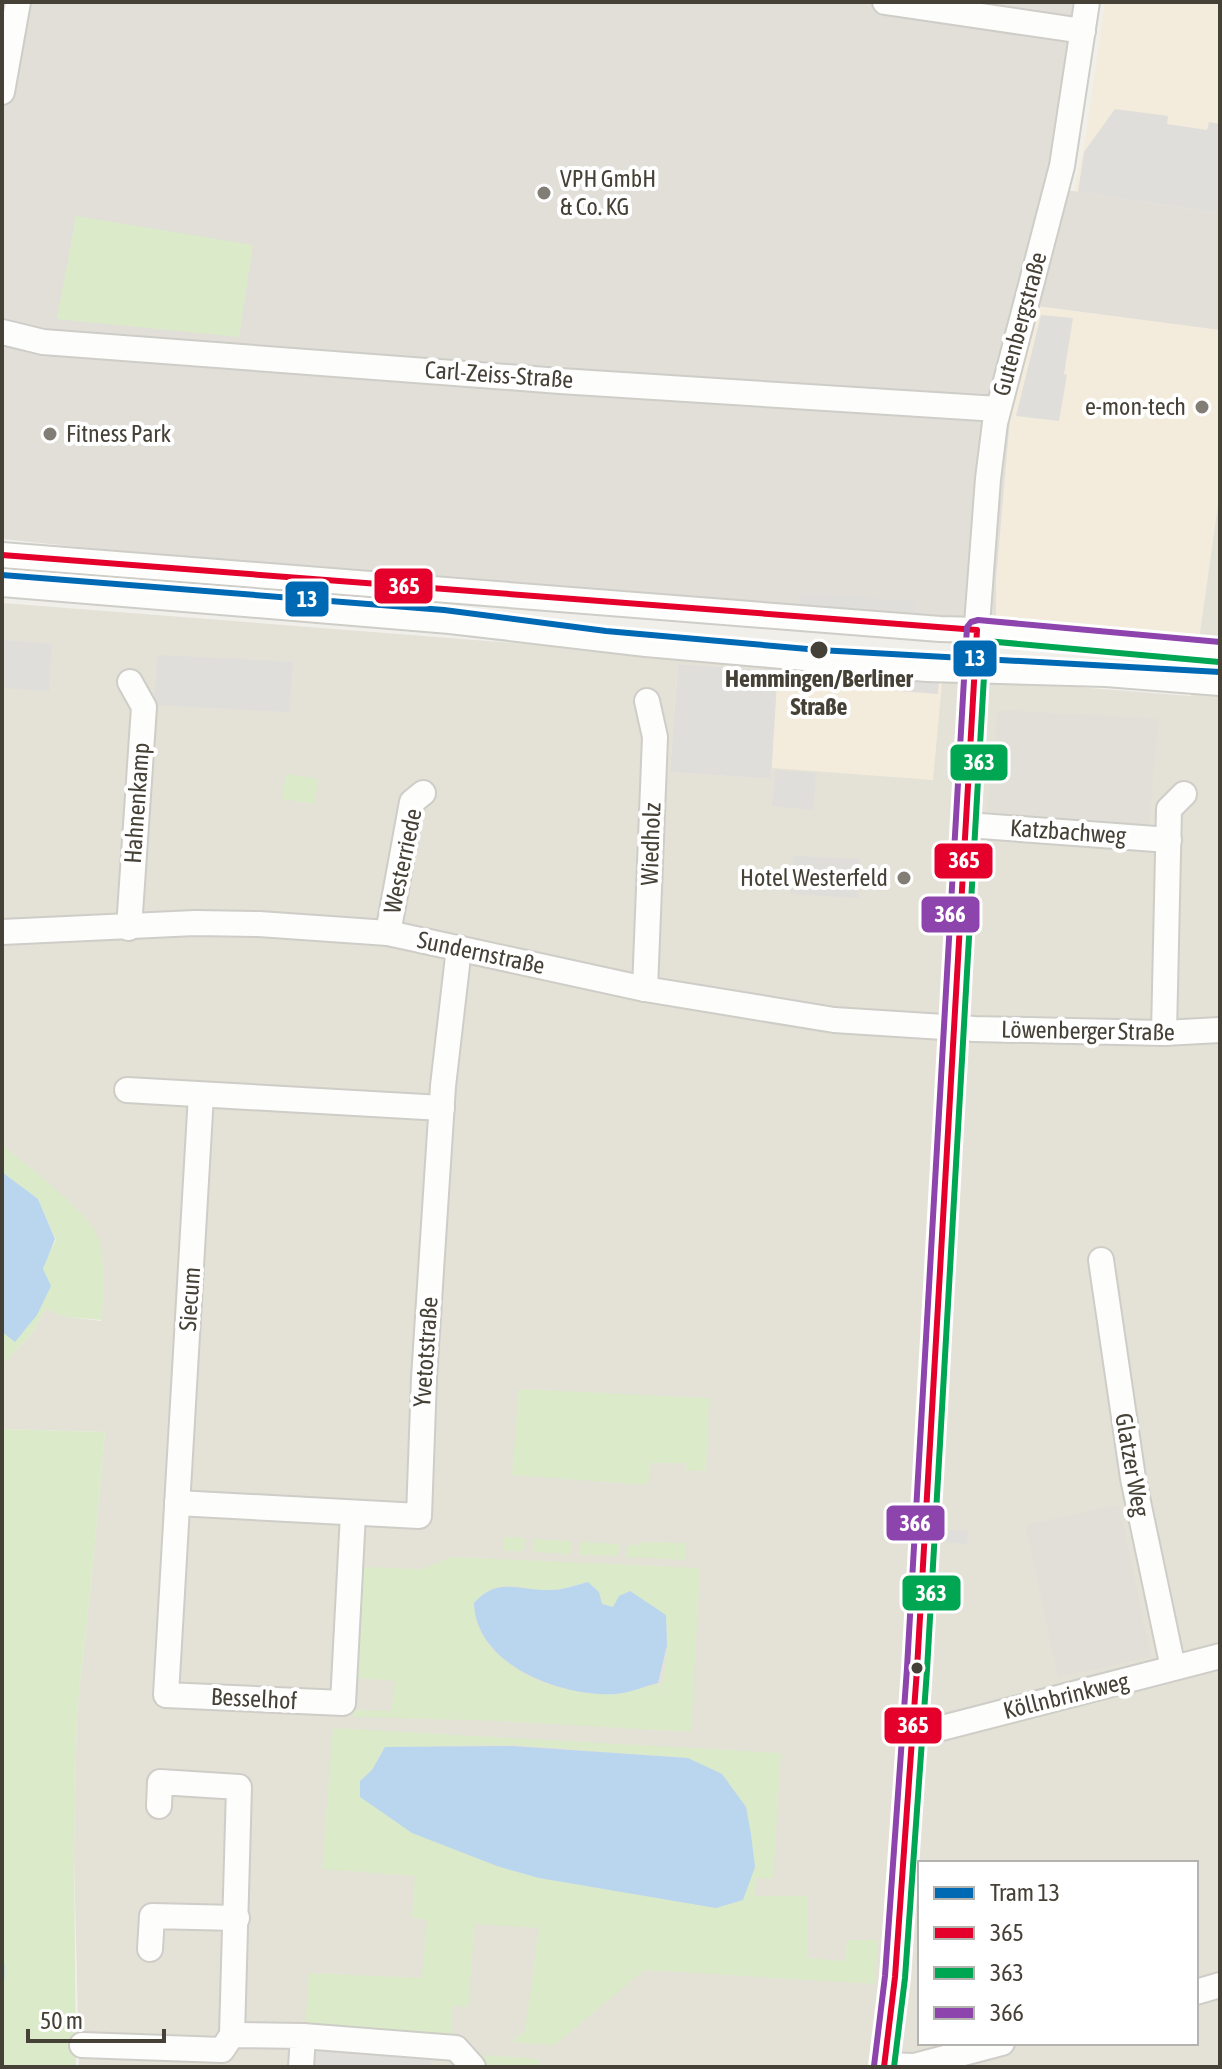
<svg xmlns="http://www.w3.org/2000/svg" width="1222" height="2069" font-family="'Asap Condensed',sans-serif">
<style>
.residential{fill:#e4e1d7;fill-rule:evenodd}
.commercial{fill:#f3ecdc}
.industrial{fill:#e2dfd9}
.green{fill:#dbebca;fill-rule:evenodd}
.parking{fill:#dfdeda}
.water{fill:#b9d6ee}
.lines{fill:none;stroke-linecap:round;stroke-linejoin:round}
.stream{stroke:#b9d6ee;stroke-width:5}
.minor-casing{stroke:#cecdc7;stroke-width:28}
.minor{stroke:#fdfdfc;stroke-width:24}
.bus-1-casing{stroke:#fff;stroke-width:12}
.bus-2-casing{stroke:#fff;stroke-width:12}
.bus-3-casing{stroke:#fff;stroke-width:12}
.bus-1{stroke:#e4002b;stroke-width:6}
.bus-2{stroke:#00a651;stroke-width:6}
.bus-3{stroke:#8e44ad;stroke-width:6}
.tram-1-casing{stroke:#fff;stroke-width:12}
.tram-1{stroke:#0069b4;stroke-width:6}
.poi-dot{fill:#827e75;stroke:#fff;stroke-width:3}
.stop-dot{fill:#464136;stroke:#fff;stroke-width:3}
.labels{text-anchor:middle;stroke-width:8;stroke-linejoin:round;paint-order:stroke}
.poi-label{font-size:24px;fill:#464136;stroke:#fff;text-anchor:start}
.street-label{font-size:24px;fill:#464136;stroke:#fff}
.stop-label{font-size:24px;font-weight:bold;fill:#464136;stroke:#fff}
.line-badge{stroke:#fff;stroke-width:3}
.badge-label{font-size:22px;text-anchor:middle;font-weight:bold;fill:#fff}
</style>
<rect width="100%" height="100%" fill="#f0efea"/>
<path class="residential" d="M 1220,490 L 1220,2067 L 79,2067 L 74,1852 L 77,1711 L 92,1576 L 105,1432 L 2,1429 L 2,1365 L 31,1334 L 46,1309 L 67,1317 L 101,1321 L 103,1274 L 34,1173 L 2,1145 L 2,603 L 1191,696 ZM 588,1582 L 599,1592 L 485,1591 L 554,1590 ZM 360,1781 L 661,1897 L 539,1878 ZM 920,1863 L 1196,1863 L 1196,2043 L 920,2043 Z"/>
<g class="commercial">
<path d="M 1105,2 L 1220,2 L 1220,213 L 1074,192 L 1086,135 Z"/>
<path d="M 1037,306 L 1220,330 L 1220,490 L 1199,636 L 996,622 L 996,580 L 1010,418 Z"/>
<path d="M 678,664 L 942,683 L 933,780 L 772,768 L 771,779 L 670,772 Z"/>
</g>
<g class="industrial">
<path d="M 8,2 L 1073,2 L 1051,164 L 1045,187 L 1220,213 L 1220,330 L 1037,306 L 1010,419 L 996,580 L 996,622 L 799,607 L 458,577 L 156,555 L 2,539 L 2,31 Z"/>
<path d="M 998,710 L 1158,719 L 1148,834 L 987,821 Z"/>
<path d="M 1119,1505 L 1151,1657 L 1058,1677 L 1026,1525 Z"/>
</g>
<g class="green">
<path d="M 76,216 L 253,245 L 239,337 L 57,319 Z"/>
<path d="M 286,774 L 318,779 L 315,804 L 282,799 Z"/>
<path d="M 2,1145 C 24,1163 93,1215 99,1240 C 106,1266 103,1294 102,1320 L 66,1317 L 46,1309 L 31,1334 L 2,1365 L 2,1332 L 14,1341 C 46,1311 35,1308 43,1271 C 45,1260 51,1250 56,1240 L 38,1199 L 2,1172 Z"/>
<path d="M 519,1389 L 709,1398 L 706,1471 L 685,1470 L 685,1463 L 651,1463 L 648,1485 L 512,1475 Z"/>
<path d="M 2,1429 L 105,1432 L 92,1576 L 77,1711 L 74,1852 L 76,2067 L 2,2067 Z"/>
<path d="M 504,1537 L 525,1538 L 524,1551 L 503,1551 Z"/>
<path d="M 534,1539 L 571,1541 L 571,1554 L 533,1552 Z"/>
<path d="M 580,1542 L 619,1544 L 618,1556 L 579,1555 Z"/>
<path d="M 642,1542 L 686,1543 L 686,1560 L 626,1557 L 627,1545 L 641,1545 Z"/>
<path d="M 451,1557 L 700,1568 L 691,1732 L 498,1721 L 353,1717 L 353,1710 L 391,1711 L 395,1681 L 354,1678 L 361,1567 L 423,1569 ZM 588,1582 L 599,1592 L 602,1604 L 613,1607 L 630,1591 L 666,1616 L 668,1646 L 663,1682 L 660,1684 L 664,1693 L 658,1684 C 644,1687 629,1693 616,1694 C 560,1697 476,1667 474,1603 C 500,1574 516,1591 550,1590 C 563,1590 576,1585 588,1582 Z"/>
<path d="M 333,1728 L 781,1753 L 773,1879 L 756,1878 L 754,1896 L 808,1896 L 808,1958 L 845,1961 L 847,1940 L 878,1940 L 875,1984 L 644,1970 L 555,2045 L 511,2042 L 525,2031 L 539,1928 L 475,1924 L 468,2007 L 452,2006 L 451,2037 L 305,2030 L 309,1973 L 422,1978 L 427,1920 L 412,1918 L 415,1876 L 322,1869 ZM 513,1745 L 687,1758 L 722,1774 L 746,1807 L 755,1868 L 716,1908 L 539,1878 L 497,1866 L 418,1835 L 360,1781 L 372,1770 L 385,1747 Z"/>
<path d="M 485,2055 L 540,2059 L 539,2067 L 486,2067 L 482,2061 Z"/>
</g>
<g class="parking">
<path d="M 1115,109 L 1168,116 L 1167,124 L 1207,130 L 1209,122 L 1220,124 L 1220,213 L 1078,192 L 1084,152 Z"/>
<path d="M 1041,315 L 1073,318 L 1064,374 L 1067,375 L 1059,421 L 1016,416 Z"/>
<path d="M 801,593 L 915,601 L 915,616 L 799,607 Z"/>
<path d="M 2,640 L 52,644 L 49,691 L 2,688 Z"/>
<path d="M 157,655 L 293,662 L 290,712 L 154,705 Z"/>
<path d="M 678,664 L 939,682 L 938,694 L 777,682 L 771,779 L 670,772 Z"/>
<path d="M 775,770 L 816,773 L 813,810 L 772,806 Z"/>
<path d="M 793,856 L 860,859 L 858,898 L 791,894 Z"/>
<path d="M 947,1530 L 968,1531 L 967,1544 L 946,1542 Z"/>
<path d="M 316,2049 L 431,2056 L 430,2067 L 315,2066 Z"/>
</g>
<g class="water">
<path d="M 2,1172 L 38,1199 L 55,1239 L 43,1269 L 51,1286 L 37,1315 L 15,1342 L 2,1332 Z"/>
<path d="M 588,1582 L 599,1592 L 602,1604 L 613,1607 L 619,1596 L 630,1591 L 666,1615 L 667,1645 L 658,1683 C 645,1686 630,1693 616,1694 C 562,1697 476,1666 474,1603 C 498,1576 518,1591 551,1590 C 563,1590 576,1585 588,1582 Z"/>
<path d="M 512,1746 L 688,1758 L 722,1774 L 746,1807 L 751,1834 L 755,1867 L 743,1900 L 716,1908 L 539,1878 L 497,1866 L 412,1833 L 360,1797 L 360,1781 L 372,1770 L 385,1747 Z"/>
</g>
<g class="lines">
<path class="stream" d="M 2,1965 L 2,1978"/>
<defs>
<g id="minor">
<path d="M 885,2 L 1083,31"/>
<path d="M 2,92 L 18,2"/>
<path d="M 2,332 L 43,342 L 560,381 L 998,409"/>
<path d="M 2,555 L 940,629 L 977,630 L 1220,652"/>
<path d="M 2,584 L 450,621 L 646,644 L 927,669 L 1106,674 L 1220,683"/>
<path d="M 967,825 L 1169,840"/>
<path d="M 129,928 L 144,707 L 130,682"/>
<path d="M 2,932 L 195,923 L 259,924 L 388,933 L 645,989 L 834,1020 L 975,1029 L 1164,1033 L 1220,1030"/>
<path d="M 388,933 L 412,802 L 423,793"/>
<path d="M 645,989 L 655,737 L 647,701"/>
<path d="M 1164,1033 L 1169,809 L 1184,794"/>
<path d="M 127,1090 L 442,1108"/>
<path d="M 201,1095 L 166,1695 L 343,1703 L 353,1514"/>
<path d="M 1101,1260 L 1133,1478 L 1173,1668"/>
<path d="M 177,1503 L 419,1516 L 424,1378 L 443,1086 L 459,948"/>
<path d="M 911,1736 L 1220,1656"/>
<path d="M 159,1806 L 160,1782 L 239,1787 L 232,2035"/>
<path d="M 150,1949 L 152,1916 L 237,1918"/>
<path d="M 1196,1992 L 1220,1985"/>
<path d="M 303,2036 L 456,2048 L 473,2067"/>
<path d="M 82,2045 L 222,2050 L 232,2035 L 303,2036 L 301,2067"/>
<path d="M 884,2065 L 914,2066 L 1002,2043"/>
<path d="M 884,2067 L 895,1977 L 917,1669 L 967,825 L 971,704 L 988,479 L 995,423 L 1062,166 L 1087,2"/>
</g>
</defs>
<use href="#minor" class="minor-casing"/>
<use href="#minor" class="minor"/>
<defs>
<path id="bus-1" d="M 2,555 L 977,630 L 917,1669 L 895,1977 L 884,2067"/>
<path id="bus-2" d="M 894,2067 L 905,1978 L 927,1670 L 986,641 L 1219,662"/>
<path id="bus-3" d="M 874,2066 L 885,1976 L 907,1668 L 967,627 L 971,622 L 978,620 L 1220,642"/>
</defs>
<use href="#bus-1" class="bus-1-casing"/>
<use href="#bus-2" class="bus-2-casing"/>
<use href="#bus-3" class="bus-3-casing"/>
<use href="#bus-1" class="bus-1"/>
<use href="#bus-2" class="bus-2"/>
<use href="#bus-3" class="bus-3"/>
<defs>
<path id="tram-1" d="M 2,575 L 444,610 L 606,631 L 819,650 L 1220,672"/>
</defs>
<use href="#tram-1" class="tram-1-casing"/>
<use href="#tram-1" class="tram-1"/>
</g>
<g class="poi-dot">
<circle cx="544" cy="193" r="8"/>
<circle cx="1202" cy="407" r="8"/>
<circle cx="50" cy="434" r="8"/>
<circle cx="904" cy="878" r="8"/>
</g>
<g class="stop-dot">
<circle cx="819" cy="650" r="10"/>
<circle cx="917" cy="1668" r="7"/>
</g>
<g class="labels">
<g class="poi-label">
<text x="560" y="187">VPH GmbH<tspan x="560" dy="28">&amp; Co. KG</tspan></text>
<text x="1186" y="415" text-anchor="end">e-mon-tech</text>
<text x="66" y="442">Fitness Park</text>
<text x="888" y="886" text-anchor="end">Hotel Westerfeld</text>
</g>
<g class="street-label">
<text transform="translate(1020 324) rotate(-75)" y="8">Gutenbergstraße</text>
<text transform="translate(499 375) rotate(4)" y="8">Carl-Zeiss-Straße</text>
<text transform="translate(137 803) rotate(-86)" y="8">Hahnenkamp</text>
<text transform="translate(1068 832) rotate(4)" y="8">Katzbachweg</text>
<text transform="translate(651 844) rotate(-88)" y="8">Wiedholz</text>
<text transform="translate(403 861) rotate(-78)" y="8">Westerriede</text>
<text transform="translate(481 953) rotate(12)" y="8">Sundernstraße</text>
<text transform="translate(1088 1031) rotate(1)" y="8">Löwenberger Straße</text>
<text transform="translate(190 1299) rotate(-86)" y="8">Siecum</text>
<text transform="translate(426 1352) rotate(-86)" y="8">Yvetotstraße</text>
<text transform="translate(1132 1465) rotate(80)" y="8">Glatzer Weg</text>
<text transform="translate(1066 1696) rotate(-14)" y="8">Köllnbrinkweg</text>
<text transform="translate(254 1699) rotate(3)" y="8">Besselhof</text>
</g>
<g class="stop-label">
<text x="819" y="687">Hemmingen/Berliner<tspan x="819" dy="28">Straße</tspan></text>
</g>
</g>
<g class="line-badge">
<rect x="373" y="567" width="61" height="38" rx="8" fill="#e4002b"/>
<rect x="284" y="580" width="46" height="38" rx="8" fill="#0069b4"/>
<rect x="952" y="639" width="46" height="39" rx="8" fill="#0069b4"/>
<rect x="949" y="743" width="60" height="39" rx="8" fill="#00a651"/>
<rect x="933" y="842" width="61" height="38" rx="8" fill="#e4002b"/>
<rect x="920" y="895" width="61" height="39" rx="8" fill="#8e44ad"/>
<rect x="885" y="1504" width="61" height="38" rx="8" fill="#8e44ad"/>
<rect x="901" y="1574" width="61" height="38" rx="8" fill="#00a651"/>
<rect x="883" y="1706" width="60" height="39" rx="8" fill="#e4002b"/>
</g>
<g class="badge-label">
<text x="404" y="594">365</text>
<text x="307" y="607">13</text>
<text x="975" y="666">13</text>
<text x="979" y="770">363</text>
<text x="964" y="868">365</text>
<text x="950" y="922">366</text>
<text x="915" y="1531">366</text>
<text x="931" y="1601">363</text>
<text x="913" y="1733">365</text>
</g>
<rect width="1222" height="2069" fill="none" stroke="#464136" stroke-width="8"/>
<rect x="918" y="1861" width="280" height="184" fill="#ffffff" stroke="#b5b3af" stroke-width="2"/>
<rect x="934" y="1887" width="40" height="12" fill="#0069b4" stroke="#b5b3af" stroke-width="2"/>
<text x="990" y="1901" font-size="24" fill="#464136">Tram 13</text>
<rect x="934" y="1927" width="40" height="12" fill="#e4002b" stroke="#b5b3af" stroke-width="2"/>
<text x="990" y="1941" font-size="24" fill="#464136">365</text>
<rect x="934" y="1967" width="40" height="12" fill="#00a651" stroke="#b5b3af" stroke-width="2"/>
<text x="990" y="1981" font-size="24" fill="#464136">363</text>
<rect x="934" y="2007" width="40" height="12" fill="#8e44ad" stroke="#b5b3af" stroke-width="2"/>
<text x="990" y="2021" font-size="24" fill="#464136">366</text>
<path d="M28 2029v12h136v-12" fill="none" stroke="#464136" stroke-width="4"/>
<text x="40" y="2029" font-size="24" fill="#464136" stroke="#ffffff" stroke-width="6" paint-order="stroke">50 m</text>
</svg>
